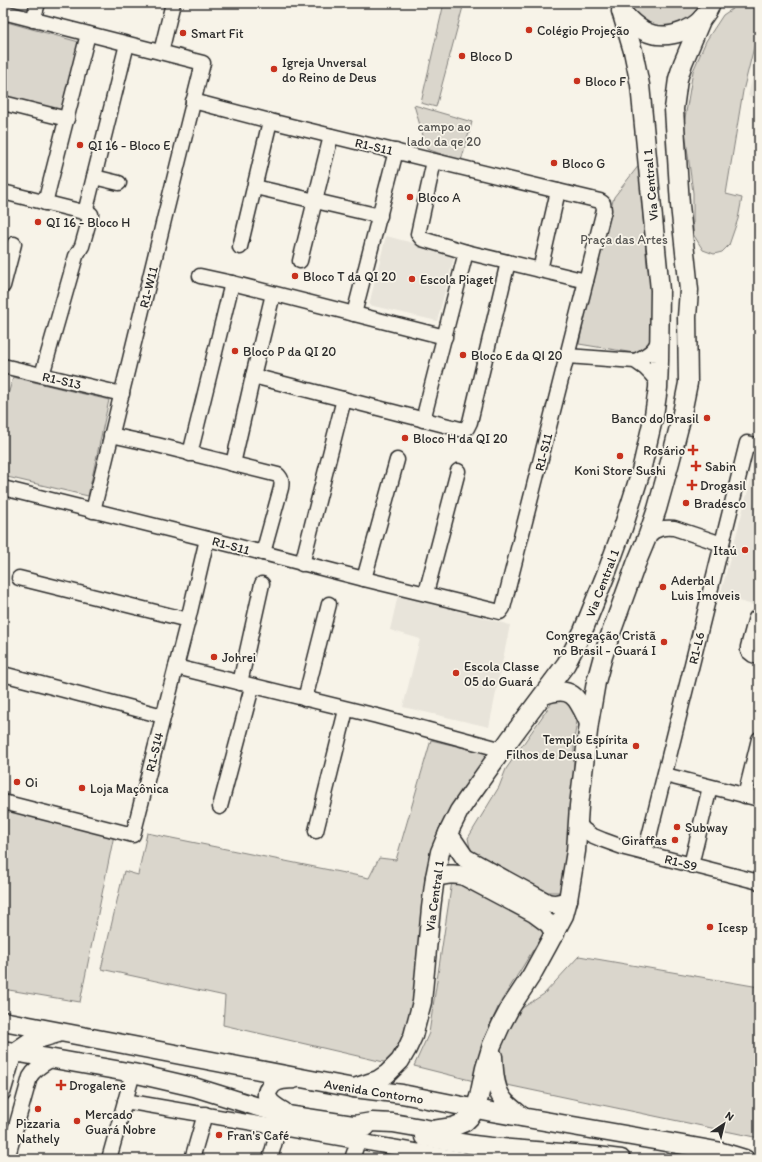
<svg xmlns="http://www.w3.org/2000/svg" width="762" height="1162" font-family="Itim,sans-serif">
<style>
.built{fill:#e8e4da}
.green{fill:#dad6cc;stroke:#82807c}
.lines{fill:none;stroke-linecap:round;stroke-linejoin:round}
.minor-casing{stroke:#2b2b2b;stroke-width:17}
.major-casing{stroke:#2b2b2b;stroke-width:21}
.minor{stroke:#f7f3e8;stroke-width:14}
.major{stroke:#f7f3e8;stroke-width:18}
.poi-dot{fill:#c8321e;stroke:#f7f3e8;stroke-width:1.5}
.labels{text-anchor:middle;stroke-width:3.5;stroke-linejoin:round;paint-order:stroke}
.poi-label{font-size:13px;fill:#2b2b2b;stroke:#f7f3e8;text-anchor:start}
.park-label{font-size:13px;fill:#575653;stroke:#f7f3e8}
.street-label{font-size:13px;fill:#2b2b2b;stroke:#f7f3e8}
</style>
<rect width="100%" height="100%" fill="#f7f3e8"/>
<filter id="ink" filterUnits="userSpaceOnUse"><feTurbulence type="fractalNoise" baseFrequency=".025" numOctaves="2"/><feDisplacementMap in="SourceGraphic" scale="8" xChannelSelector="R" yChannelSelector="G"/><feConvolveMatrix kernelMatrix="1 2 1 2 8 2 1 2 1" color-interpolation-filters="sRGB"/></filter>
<g filter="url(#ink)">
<g class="built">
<path d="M 759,52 L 759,99 L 748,96 Z"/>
<path d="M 386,236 L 455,254 L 437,321 L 369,305 Z"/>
<path d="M 759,449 L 759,580 L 753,605 L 720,596 Z"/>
<path d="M 398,595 L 510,625 L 489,727 L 403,707 L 420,639 L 390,630 Z"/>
</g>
<g class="green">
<path d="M 444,3 L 464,3 L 436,107 L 421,103 Z"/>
<path d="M 625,3 L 705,3 L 704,5 L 681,26 L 649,26 L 626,5 Z"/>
<path d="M 741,3 L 759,3 L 759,27 L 743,91 L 726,194 L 742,198 L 738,219 L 729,245 L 722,252 L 714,254 L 703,250 L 693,234 L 693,193 L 684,124 L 693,71 L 706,41 L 723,15 Z"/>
<path d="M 3,21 L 79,42 L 61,110 L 3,96 Z"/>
<path d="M 414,105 L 472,122 L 461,161 L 427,149 Z"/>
<path d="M 643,160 L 642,205 L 647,266 L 655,292 L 655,334 L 645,348 L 634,353 L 579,344 L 597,256 L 614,197 Z"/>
<path d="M 13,377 L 109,400 L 88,496 L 3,476 L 3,413 Z"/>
<path d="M 564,696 L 578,715 L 574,740 L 574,769 L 564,883 L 560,892 L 548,892 L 471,853 L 468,838 L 499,787 L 506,769 L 555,698 Z"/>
<path d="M 431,740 L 494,755 L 453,803 L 425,895 L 413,1023 L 388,1063 L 223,1025 L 225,996 L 101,969 L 124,871 L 138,875 L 147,833 L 369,878 L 379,858 L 396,860 Z"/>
<path d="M 3,807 L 114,835 L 80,1002 L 3,989 Z"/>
<path d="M 452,881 L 460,881 L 538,921 L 543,934 L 500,1003 L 486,1034 L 474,1081 L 414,1066 L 429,1033 Z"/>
<path d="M 579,956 L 759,987 L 759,1138 L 507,1085 L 499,1052 L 516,1012 L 544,994 Z"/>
</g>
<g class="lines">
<defs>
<g id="minor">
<path d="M 3,12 L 203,63 C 165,212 130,362 93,511"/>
<path d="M 33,20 L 38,3"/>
<path d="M 161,52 L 173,3"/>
<path d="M 3,103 L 67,119"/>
<path d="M 434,161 L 418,234 L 422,239 L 466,252 L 586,281"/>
<path d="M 94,177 L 119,183"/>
<path d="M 255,187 L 380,216"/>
<path d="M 3,192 L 91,214 L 82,246 L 76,256 L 42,375"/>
<path d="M 45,203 L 88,34"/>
<path d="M 85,213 L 127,44"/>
<path d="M 240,247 L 270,121"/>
<path d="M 300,261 L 331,136"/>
<path d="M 540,270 L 558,191"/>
<path d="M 200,276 L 232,283 L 445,337"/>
<path d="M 3,286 L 14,244"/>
<path d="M 354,314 L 396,151"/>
<path d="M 567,356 L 635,361 L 645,368 L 651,374 L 656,380 L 658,388"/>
<path d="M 635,361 C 646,356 657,350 659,337"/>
<path d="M 3,366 L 122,394"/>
<path d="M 253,376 L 464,430 L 467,428 L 470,422 L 508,262"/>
<path d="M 423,420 L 466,252"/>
<path d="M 111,435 L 157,445 L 278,475 C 282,479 282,482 281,488 L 263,553"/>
<path d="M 190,454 L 232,283"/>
<path d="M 233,464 L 253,376 L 273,294"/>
<path d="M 3,488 L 232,545 L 364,579 L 496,611 L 500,612 L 503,608 L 604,210 L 603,203 L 600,201 L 558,191 L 270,121 L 193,101"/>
<path d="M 648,535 C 658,529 662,527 674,528 L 722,544"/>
<path d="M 302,564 L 344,399"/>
<path d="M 19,578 L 188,620"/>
<path d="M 364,579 L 397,460"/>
<path d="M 426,593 L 458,471"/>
<path d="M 759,617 L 756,618 L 755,621 L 748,647 L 748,651 L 753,655 L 759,657"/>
<path d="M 176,667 L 377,716 L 503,750"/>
<path d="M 3,674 L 163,716"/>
<path d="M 240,683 L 262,584"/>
<path d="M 305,699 L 329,604"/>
<path d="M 665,775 L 759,799"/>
<path d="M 745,796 L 759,739"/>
<path d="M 3,802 L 133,835 L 188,620 L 207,539"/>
<path d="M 220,807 L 252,687"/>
<path d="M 578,822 L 583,829 L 591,835 L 603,840 L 625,848 L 759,882"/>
<path d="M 316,831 L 346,710"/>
<path d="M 645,853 L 747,443 L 759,446"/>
<path d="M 691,865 L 710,787"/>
<path d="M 3,1093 L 15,1052"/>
<path d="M 125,1101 L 461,1159"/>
<path d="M 7,1159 L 30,1077 C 35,1068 44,1064 52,1059"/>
<path d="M 109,1159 L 133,1073"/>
<path d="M 192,1159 L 205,1114"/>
<path d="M 270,1159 L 279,1127"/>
<path d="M 352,1159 L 358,1141"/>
</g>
<g id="major">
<path d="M 622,12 C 629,20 635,26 644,31 C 667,43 703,29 711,3"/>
<path d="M 544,695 C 574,684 578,700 589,723"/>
<path d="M 448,833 L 465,858 L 547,903 C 555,905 560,904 568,900"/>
<path d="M 435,877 C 445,875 454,873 464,876 L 534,913 L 549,924 L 555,934"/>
<path d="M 3,1021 L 301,1078 L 354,1088 L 402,1094 L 492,1112 L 683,1145 L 722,1152 L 745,1159"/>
<path d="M 3,1050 L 133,1073 L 194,1087 L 255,1106 L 287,1115 L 366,1127"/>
<path d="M 15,1052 L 31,1041 L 58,1033"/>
<path d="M 493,1056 C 494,1072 494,1091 506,1103 C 511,1108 518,1113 523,1117"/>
<path d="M 354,1088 L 378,1080 L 387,1074 L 400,1061 L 407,1049 L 413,1036 L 422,1002 L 431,908 L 435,877 L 440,852 L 448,833 L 459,811 L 468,798 L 510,739 L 566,664 L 583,631 L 608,569 L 623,528 L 641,471 L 654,415 L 658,388 L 659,361 L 660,290 L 640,85 L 633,51 L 621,11"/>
<path d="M 284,1112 C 279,1109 270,1104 268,1098 C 266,1095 267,1091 269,1089 C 274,1079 284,1080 294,1079"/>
<path d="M 354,1125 L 372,1122 L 393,1123 L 433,1130 L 453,1127 L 465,1122 L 471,1116 L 475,1109 L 479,1097 L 485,1068 L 492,1045 L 501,1025 L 510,1008 L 531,976 L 548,945 L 564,915 L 568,900 L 576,851 L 579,806 L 589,723 L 596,682 L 603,656 L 611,633 L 636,564 L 648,535 L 657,509 L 670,462 L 680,423 L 688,383 L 687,317 L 689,290 L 680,205 L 674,109 L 678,79 L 683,63 L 702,18"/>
<path d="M 424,1137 C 450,1141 475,1146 501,1148 C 541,1152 581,1153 621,1159"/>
</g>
</defs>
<use href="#minor" class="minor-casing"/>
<use href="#major" class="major-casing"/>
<use href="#minor" class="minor"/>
<use href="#major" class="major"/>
</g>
</g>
<g class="poi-dot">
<circle cx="529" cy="30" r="4"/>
<circle cx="183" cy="33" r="4"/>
<circle cx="462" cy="56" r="4"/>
<circle cx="274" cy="69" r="4"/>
<circle cx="577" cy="81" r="4"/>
<circle cx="80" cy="145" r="4"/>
<circle cx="554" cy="163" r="4"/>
<circle cx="410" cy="197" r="4"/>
<circle cx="38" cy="222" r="4"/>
<circle cx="295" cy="276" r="4"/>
<circle cx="412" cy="279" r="4"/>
<circle cx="235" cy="351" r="4"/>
<circle cx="463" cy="355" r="4"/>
<circle cx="707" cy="418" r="4"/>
<circle cx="405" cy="438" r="4"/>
<path d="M691 444h4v4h4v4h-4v4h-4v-4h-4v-4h4z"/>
<circle cx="620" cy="456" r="4"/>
<path d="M694 460h4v4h4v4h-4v4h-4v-4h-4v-4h4z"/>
<path d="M690 479h4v4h4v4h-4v4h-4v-4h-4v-4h4z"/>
<circle cx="686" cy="503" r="4"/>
<circle cx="745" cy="550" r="4"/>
<circle cx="663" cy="587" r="4"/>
<circle cx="664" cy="642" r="4"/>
<circle cx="214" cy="657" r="4"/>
<circle cx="456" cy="673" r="4"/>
<circle cx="636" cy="746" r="4"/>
<circle cx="17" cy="782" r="4"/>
<circle cx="82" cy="788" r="4"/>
<circle cx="677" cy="827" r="4"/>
<circle cx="675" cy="840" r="4"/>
<circle cx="710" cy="927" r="4"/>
<path d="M59 1079h4v4h4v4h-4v4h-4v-4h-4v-4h4z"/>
<circle cx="38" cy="1109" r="4"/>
<circle cx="77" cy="1121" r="4"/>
<circle cx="219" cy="1135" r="4"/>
</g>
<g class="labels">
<g class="poi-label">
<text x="537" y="35">Colégio Projeção</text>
<text x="191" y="38">Smart Fit</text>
<text x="470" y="61">Bloco D</text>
<text x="282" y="67">Igreja Unversal<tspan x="282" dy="15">do Reino de Deus</tspan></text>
<text x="585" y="86">Bloco F</text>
<text x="88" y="150">QI 16 - Bloco E</text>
<text x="562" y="168">Bloco G</text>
<text x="418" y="202">Bloco A</text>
<text x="46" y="227">QI 16 - Bloco H</text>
<text x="303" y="281">Bloco T da QI 20</text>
<text x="420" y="284">Escola Piaget</text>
<text x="243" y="356">Bloco P da QI 20</text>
<text x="471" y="360">Bloco E da QI 20</text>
<text x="699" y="423" text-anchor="end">Banco do Brasil</text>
<text x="413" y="443">Bloco H da QI 20</text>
<text x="685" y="455" text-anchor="end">Rosário</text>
<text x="705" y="471">Sabin</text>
<text x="620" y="475" text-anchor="middle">Koni Store Sushi</text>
<text x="700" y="490">Drogasil</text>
<text x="694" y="508">Bradesco</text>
<text x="737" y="555" text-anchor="end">Itaú</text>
<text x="671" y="585">Aderbal<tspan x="671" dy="15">Luis Imoveis</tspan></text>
<text x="656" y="640" text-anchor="end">Congregação Cristã<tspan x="656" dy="15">no Brasil - Guará I</tspan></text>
<text x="222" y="662">Johrei</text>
<text x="464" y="671">Escola Classe<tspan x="464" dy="15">05 do Guará</tspan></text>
<text x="628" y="744" text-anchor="end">Templo Espírita<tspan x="628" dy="15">Filhos de Deusa Lunar</tspan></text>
<text x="25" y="787">Oi</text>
<text x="90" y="793">Loja Maçônica</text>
<text x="685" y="832">Subway</text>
<text x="667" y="845" text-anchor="end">Giraffas</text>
<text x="718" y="932">Icesp</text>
<text x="69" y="1090">Drogalene</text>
<text x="85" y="1119">Mercado<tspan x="85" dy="15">Guará Nobre</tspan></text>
<text x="38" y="1128" text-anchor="middle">Pizzaria<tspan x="38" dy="15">Nathely</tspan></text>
<text x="227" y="1140">Fran's Café</text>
</g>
<g class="park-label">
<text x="444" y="131">campo ao<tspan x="444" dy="15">lado da qe 20</tspan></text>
<text x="624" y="244">Praça das Artes</text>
</g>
<g class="street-label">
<text transform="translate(374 146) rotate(13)" y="5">R1-S11</text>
<text transform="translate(650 185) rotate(-95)" y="5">Via Central 1</text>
<text transform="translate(148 287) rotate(-76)" y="5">R1-W11</text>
<text transform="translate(62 380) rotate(13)" y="5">R1-S13</text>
<text transform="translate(543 452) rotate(-76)" y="5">R1-S11</text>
<text transform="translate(231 545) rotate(15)" y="5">R1-S11</text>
<text transform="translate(602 583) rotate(-69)" y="5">Via Central 1</text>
<text transform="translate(696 648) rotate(-76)" y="5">R1-L6</text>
<text transform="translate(154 752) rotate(-76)" y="5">R1-S14</text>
<text transform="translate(681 862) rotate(14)" y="5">R1-S9</text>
<text transform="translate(434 896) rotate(-82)" y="5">Via Central 1</text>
<text transform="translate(374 1091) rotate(9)" y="5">Avenida Contorno</text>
</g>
</g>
<rect width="762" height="1162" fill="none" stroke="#f7f3e8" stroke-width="16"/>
<rect x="8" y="8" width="746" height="1146" fill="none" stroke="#2b2b2b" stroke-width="1.5" filter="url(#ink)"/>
<g transform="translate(724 1124) rotate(35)" stroke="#f7f3e8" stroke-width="3" paint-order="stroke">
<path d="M0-3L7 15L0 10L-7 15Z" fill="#2b2b2b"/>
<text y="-6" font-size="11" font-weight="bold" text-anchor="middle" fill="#2b2b2b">N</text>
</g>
</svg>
